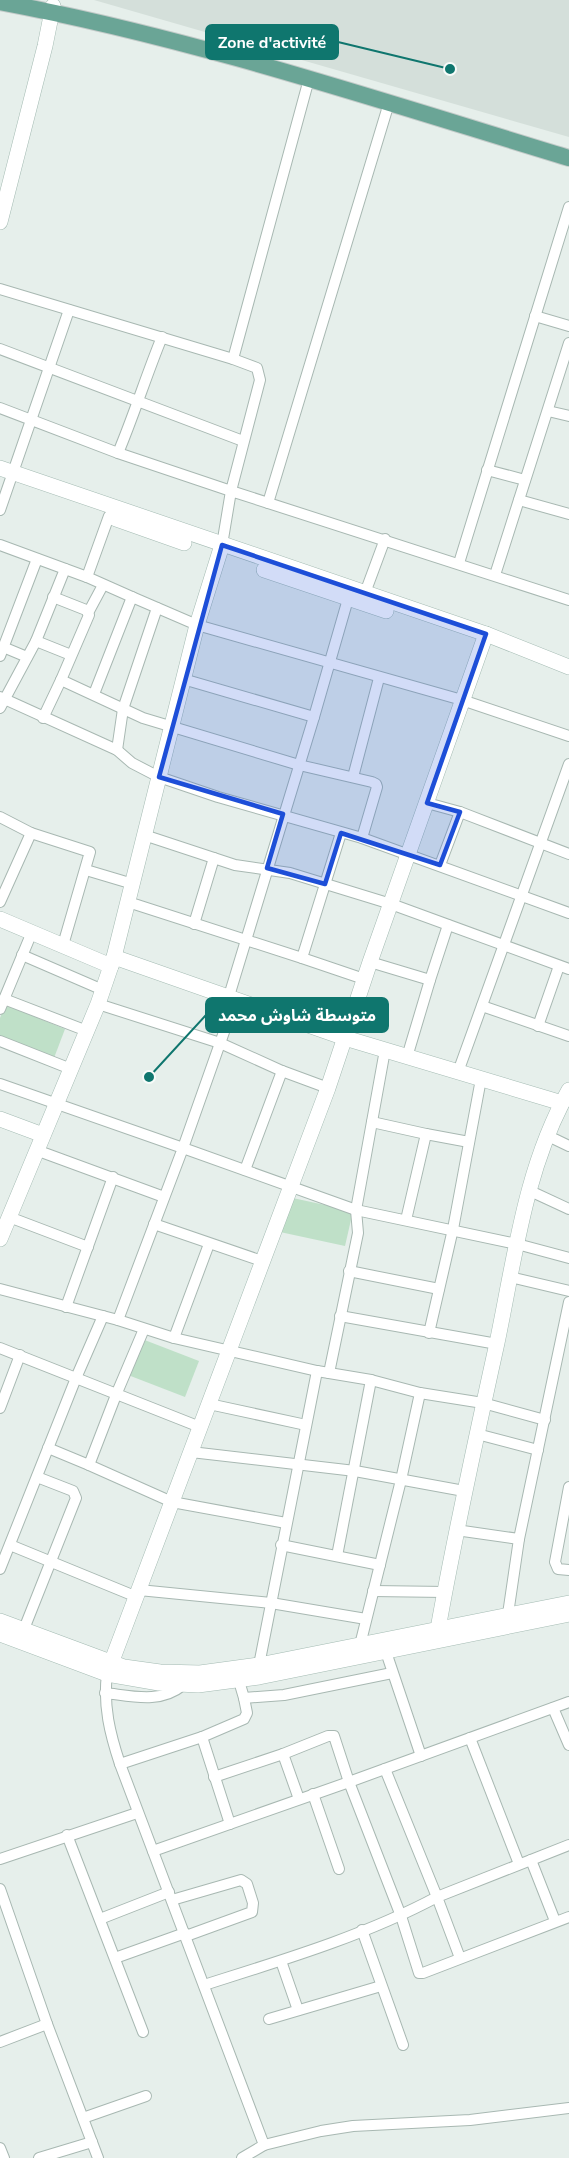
<svg xmlns="http://www.w3.org/2000/svg" width="569" height="2158" font-family="'Nunito Sans','Noto Sans Arabic',sans-serif">
<style>
.built{fill:#d4dfda}
.green{fill:#bfe0c8}
.lines{fill:none;stroke-linecap:round;stroke-linejoin:round}
.street-casing{stroke:#a8b8b2;stroke-width:12}
.secondary-casing{stroke:#a4bbb3;stroke-width:16}
.primary-casing{stroke:#c2cac8;stroke-width:18}
.street{stroke:#fff;stroke-width:10}
.secondary{stroke:#fff;stroke-width:15}
.primary{stroke:#6aa596;stroke-width:16}
.marked{fill:#1d4ed8;fill-opacity:0.2;stroke:#1d4ed8;stroke-width:4.5;stroke-linejoin:round}
.leader{fill:none;stroke:#0f766e;stroke-width:2}
.callout-dot{fill:#0f766e;stroke:#f7fbf9;stroke-width:2}
.callout{fill:#0f766e;stroke:#0f766e;stroke-width:2}
.callout-label{font-size:16px;text-anchor:middle;font-weight:bold;fill:#fff}
</style>
<rect width="100%" height="100%" fill="#e6efeb"/>
<path class="built" d="M 94,0 L 569,0 L 569,137 Z"/>
<g class="green">
<path d="M 5,1005 L 65,1029 L 54,1058 L 0,1036 L 0,1018 Z"/>
<path d="M 288,1197 L 353,1211 L 345,1246 L 280,1232 Z"/>
<path d="M 142,1339 L 199,1361 L 185,1397 L 128,1375 Z"/>
</g>
<g class="lines">
<defs>
<g id="street">
<path d="M 0,289 L 233,359 L 257,368 L 260,380 L 231,491 L 118,453 L 0,408"/>
<path d="M 535,316 L 569,326"/>
<path d="M 0,349 L 243,441"/>
<path d="M 233,359 L 309,79"/>
<path d="M 548,411 L 569,416"/>
<path d="M 118,453 C 134,415 146,376 162,337"/>
<path d="M 487,470 L 525,480"/>
<path d="M 519,500 L 569,514"/>
<path d="M 268,503 L 389,103"/>
<path d="M 0,510 L 69,310"/>
<path d="M 0,545 L 87,577 L 132,597"/>
<path d="M 222,545 L 231,491 L 569,600"/>
<path d="M 459,563 L 569,207"/>
<path d="M 495,575 L 569,343"/>
<path d="M 87,577 L 109,516"/>
<path d="M 365,593 L 385,539"/>
<path d="M 88,613 L 103,585"/>
<path d="M 36,641 L 71,655"/>
<path d="M 3,647 L 27,657"/>
<path d="M 0,656 L 37,559"/>
<path d="M 183,679 L 314,717"/>
<path d="M 61,680 L 143,718 L 299,765 L 372,782 L 376,784 L 377,787 L 362,838"/>
<path d="M 94,694 L 132,597 L 197,625 L 462,700 L 569,736"/>
<path d="M 0,697 L 117,750 L 132,763 L 159,777 L 218,797 L 362,838 L 569,913"/>
<path d="M 0,708 L 36,641 L 65,569"/>
<path d="M 43,718 L 61,680 L 89,615 L 86,610 L 53,597"/>
<path d="M 117,750 L 123,709 L 157,608"/>
<path d="M 353,777 L 379,678"/>
<path d="M 427,803 L 460,812 L 569,854"/>
<path d="M 0,817 L 31,833 L 90,852 L 63,945"/>
<path d="M 341,833 L 302,958 L 364,979"/>
<path d="M 144,835 L 235,865 L 290,873 L 391,904 L 569,969"/>
<path d="M 440,865 L 460,812"/>
<path d="M 86,870 L 133,884"/>
<path d="M 0,902 L 31,833"/>
<path d="M 128,902 L 302,958"/>
<path d="M 194,924 L 214,858"/>
<path d="M 22,955 L 103,990"/>
<path d="M 370,962 L 430,980 L 448,925"/>
<path d="M 229,996 L 314,717 L 348,599"/>
<path d="M 236,998 L 183,1148 L 356,1210 L 517,1244 L 569,1258"/>
<path d="M 4,999 L 87,1031"/>
<path d="M 98,1004 L 220,1043 L 282,1071 L 328,1088"/>
<path d="M 482,1006 L 569,1036"/>
<path d="M 0,1009 L 32,932"/>
<path d="M 538,1026 L 559,966"/>
<path d="M 0,1041 L 71,1069"/>
<path d="M 407,1057 L 430,980"/>
<path d="M 458,1072 L 569,764"/>
<path d="M 0,1084 L 183,1148 L 118,1320"/>
<path d="M 372,1122 L 426,1134 L 406,1220"/>
<path d="M 426,1134 L 469,1142"/>
<path d="M 546,1135 L 569,1146"/>
<path d="M 36,1150 L 164,1197"/>
<path d="M 245,1170 L 282,1071"/>
<path d="M 528,1190 L 569,1209"/>
<path d="M 9,1217 L 88,1247"/>
<path d="M 154,1224 L 262,1261"/>
<path d="M 349,1271 L 439,1289"/>
<path d="M 510,1277 L 569,1291"/>
<path d="M 0,1289 L 118,1320 L 174,1338 L 317,1371 L 371,1380 L 420,1393 L 483,1403 L 545,1420"/>
<path d="M 66,1307 L 113,1177"/>
<path d="M 340,1316 L 497,1344"/>
<path d="M 429,1333 L 453,1229 L 481,1079"/>
<path d="M 174,1338 L 209,1244"/>
<path d="M 0,1348 L 200,1427"/>
<path d="M 329,1373 L 358,1233 L 356,1210 L 385,1050"/>
<path d="M 209,1404 L 306,1425"/>
<path d="M 0,1408 L 20,1355"/>
<path d="M 477,1434 L 538,1450"/>
<path d="M 48,1448 L 89,1465 L 116,1395 L 144,1329"/>
<path d="M 191,1452 L 355,1471 L 464,1491"/>
<path d="M 89,1465 L 172,1502 L 286,1523"/>
<path d="M 569,1487 L 555,1562 L 558,1569 L 569,1570"/>
<path d="M 456,1530 L 519,1539"/>
<path d="M 10,1545 L 137,1597"/>
<path d="M 281,1545 L 380,1565"/>
<path d="M 337,1556 L 371,1380"/>
<path d="M 0,1569 L 76,1378 L 103,1316"/>
<path d="M 139,1590 L 271,1603 L 366,1619"/>
<path d="M 373,1591 L 445,1592"/>
<path d="M 508,1614 L 519,1539 L 569,1302"/>
<path d="M 24,1629 L 76,1498 L 73,1491 L 37,1477"/>
<path d="M 360,1645 L 401,1480 L 420,1393"/>
<path d="M 386,1652 L 421,1756"/>
<path d="M 259,1665 L 317,1371"/>
<path d="M 107,1674 C 103,1706 110,1734 120,1764 L 264,2145 L 242,2158"/>
<path d="M 239,1681 L 244,1698 L 284,1695 L 392,1673"/>
<path d="M 105,1693 C 132,1696 160,1704 183,1685"/>
<path d="M 553,1708 L 569,1745"/>
<path d="M 202,1737 L 230,1824"/>
<path d="M 470,1738 L 519,1864"/>
<path d="M 283,1754 L 299,1799"/>
<path d="M 120,1764 L 202,1737 L 244,1719 L 247,1713 L 244,1698"/>
<path d="M 214,1777 L 283,1754 L 328,1736 L 334,1736 L 349,1782 L 401,1916 L 419,1973 L 423,1973 L 569,1917"/>
<path d="M 313,1794 L 339,1869"/>
<path d="M 67,1835 L 143,2032"/>
<path d="M 153,1851 L 349,1782 L 569,1702"/>
<path d="M 0,1859 L 137,1813"/>
<path d="M 531,1860 L 555,1921"/>
<path d="M 0,1889 L 47,2024 L 98,2158"/>
<path d="M 172,1900 L 241,1880 L 247,1884 L 253,1903 L 252,1912 L 186,1936"/>
<path d="M 100,1919 L 169,1892"/>
<path d="M 362,1930 L 403,2045"/>
<path d="M 115,1958 L 185,1933"/>
<path d="M 460,1958 L 437,1897 L 569,1845"/>
<path d="M 281,1961 L 298,2010"/>
<path d="M 204,1985 C 283,1960 364,1936 437,1897 L 385,1769"/>
<path d="M 269,2019 L 381,1986"/>
<path d="M 0,2042 L 47,2024"/>
<path d="M 83,2118 L 146,2096"/>
<path d="M 264,2145 L 321,2131 L 353,2126 L 470,2120 L 569,2108"/>
<path d="M 0,2148 L 4,2158"/>
<path d="M 39,2158 L 92,2142"/>
</g>
<g id="secondary">
<path d="M 0,222 L 45,46 L 53,6"/>
<path d="M 0,468 L 486,634 L 569,667"/>
<path d="M 116,519 L 184,543"/>
<path d="M 264,570 L 386,611"/>
<path d="M 0,919 L 111,966"/>
<path d="M 114,957 L 345,1038 L 562,1103"/>
<path d="M 0,1119 L 43,1135"/>
<path d="M 0,1239 L 98,1004 L 114,957 L 197,625 L 222,545"/>
<path d="M 0,1621 L 124,1667 L 160,1672 L 200,1673 L 259,1665 L 569,1603"/>
<path d="M 0,1634 L 107,1674 L 159,1683 L 198,1685 L 259,1677 L 569,1614"/>
<path d="M 440,1636 L 438,1629 C 455,1533 476,1438 497,1343 C 515,1257 525,1168 569,1090"/>
<path d="M 107,1674 L 328,1088 L 370,962 L 486,634"/>
</g>
<path id="primary" d="M 0,2 C 193,38 381,101 569,158"/>
</defs>
<use href="#street" class="street-casing"/>
<use href="#secondary" class="secondary-casing"/>
<use href="#primary" class="primary-casing"/>
<use href="#street" class="street"/>
<use href="#secondary" class="secondary"/>
<use href="#primary" class="primary"/>
</g>
<path class="marked" d="M 222,545 L 486,634 L 427,803 L 460,812 L 440,865 L 341,833 L 325,884 L 267,868 L 283,814 L 159,777 Z"/>
<path class="leader" d="M450 69L338 42M149 1077L206 1015"/>
<g class="callout-dot">
<circle cx="450" cy="69" r="6"/>
<circle cx="149" cy="1077" r="6"/>
</g>
<g class="callout">
<rect x="206" y="25" width="132" height="34" rx="6"/>
<rect x="206" y="998" width="182" height="34" rx="6"/>
</g>
<g class="callout-label">
<text x="272" y="48">Zone d'activité</text>
<text x="297" y="1021">متوسطة شاوش محمد</text>
</g>
</svg>
